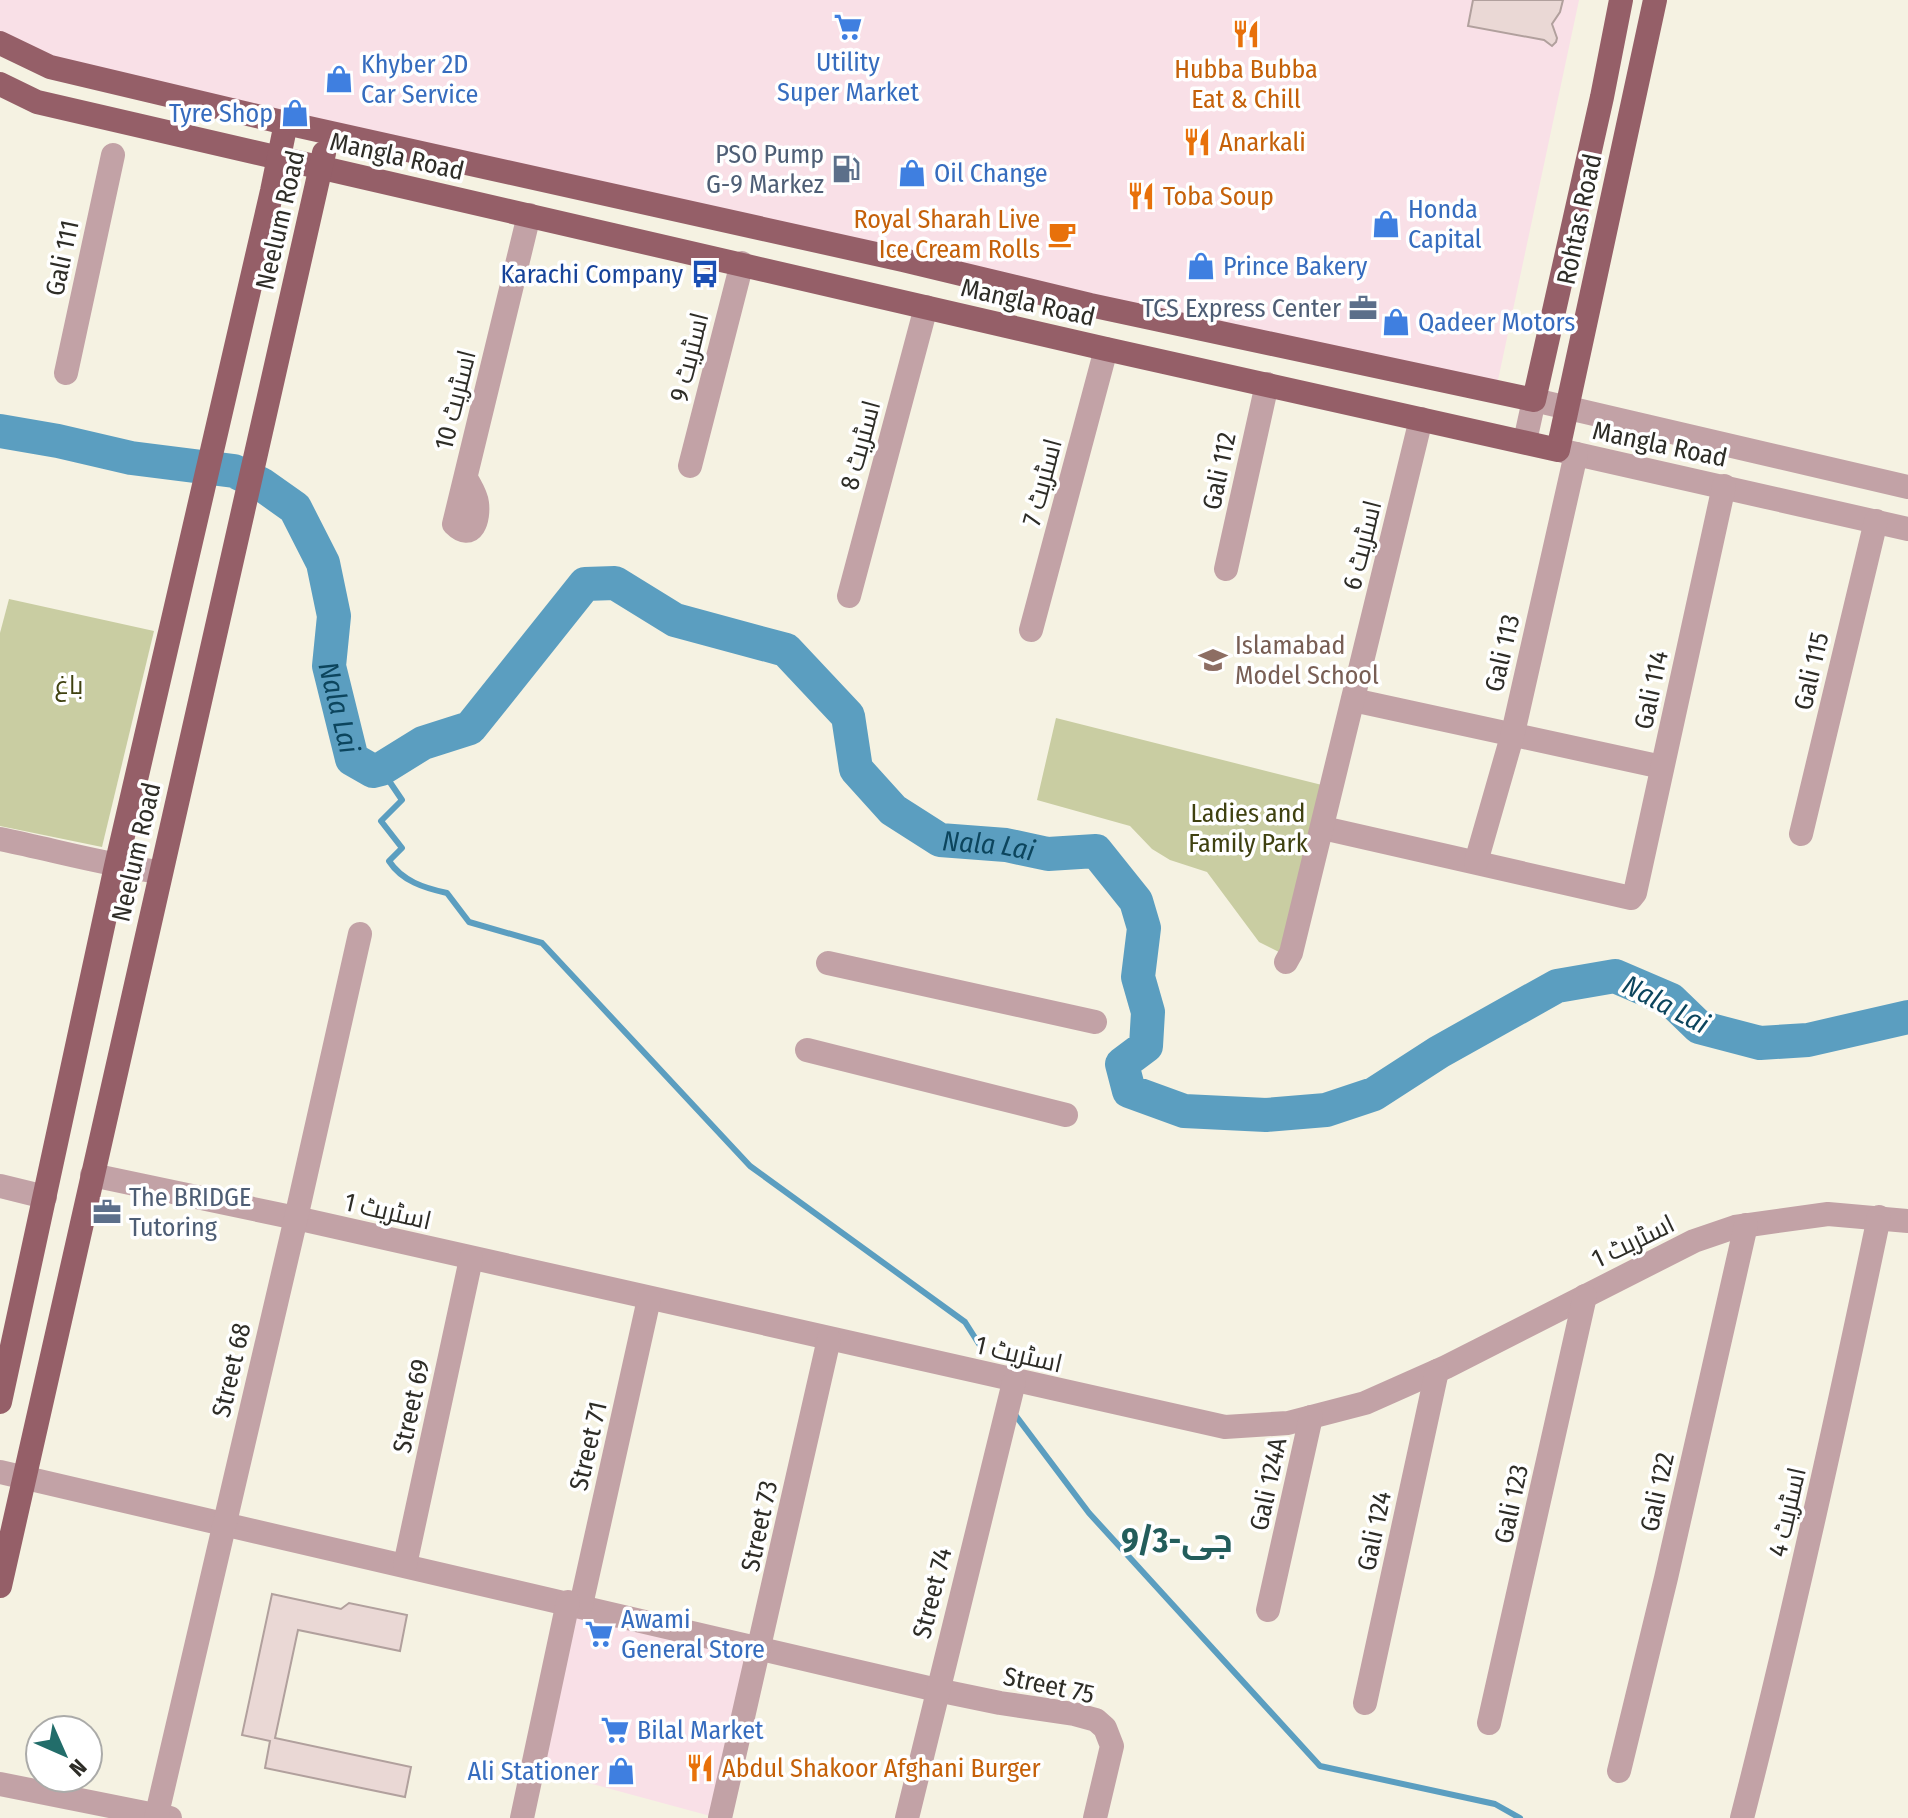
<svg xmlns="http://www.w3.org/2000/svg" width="1908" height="1818" font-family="'Fira Sans Condensed',Cairo,sans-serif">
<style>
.commercial{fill:#f9e0e7}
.green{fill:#c9cda2}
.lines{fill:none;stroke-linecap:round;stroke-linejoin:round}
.stream{stroke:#5b9ec0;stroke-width:6}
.river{stroke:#5b9ec0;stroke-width:34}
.building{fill:#ead8d5;stroke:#b1a09d;stroke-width:2}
.minor{stroke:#c2a2a6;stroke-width:24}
.major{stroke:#955f68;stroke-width:24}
.labels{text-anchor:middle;stroke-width:7;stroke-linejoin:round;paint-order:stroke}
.shop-label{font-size:26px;fill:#366cbe;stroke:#fff;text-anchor:start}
.food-label{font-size:26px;fill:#c56008;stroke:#fff;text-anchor:start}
.service-label{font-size:26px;fill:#4e5e75;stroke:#fff;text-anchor:end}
.street-label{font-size:26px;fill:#2e2d27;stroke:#fff}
.transit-label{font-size:26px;fill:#164399;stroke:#fff;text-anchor:end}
.education-label{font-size:26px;fill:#785e54;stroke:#fff;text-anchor:start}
.park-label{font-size:26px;fill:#3f4110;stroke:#fff}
.water-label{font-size:28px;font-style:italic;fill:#0c455d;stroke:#fff}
.district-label{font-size:34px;font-weight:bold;fill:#235d5b;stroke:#fff}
</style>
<rect width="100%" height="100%" fill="#f5f2e2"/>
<g class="commercial">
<path d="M 0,0 L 1579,0 L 1495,394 L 0,53 Z"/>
<path d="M 575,1612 L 750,1655 L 714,1817 L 537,1769 Z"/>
</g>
<g class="green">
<path d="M 9,599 L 154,631 L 102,847 L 0,826 L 0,633 Z"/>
<path d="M 1056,718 L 1322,785 L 1281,953 L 1259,942 L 1207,872 L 1170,860 L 1152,849 L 1130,826 L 1037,800 Z"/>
</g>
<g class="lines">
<g class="stream">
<path d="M 381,769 L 402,800 L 381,821 L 402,848 L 389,861 C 402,881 424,888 447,893 L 469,922 L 542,943 L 750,1166 L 965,1322 L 979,1344"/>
<path d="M 1013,1412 L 1089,1513 L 1320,1766 L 1495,1804 L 1520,1818"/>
</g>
<path class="river" id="s1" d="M 0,431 L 58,441 L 131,458 L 234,471 L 261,484 L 295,508 L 323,563 L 334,616 L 329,666 L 352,759 L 373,771 L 381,769 L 423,743 L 470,728 L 585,584 L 615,583 L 675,620 L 786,650 L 848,716 L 856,769 L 893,810 L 940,840 L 1006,845 L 1048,854 L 1096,851 L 1136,901 L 1144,928 L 1138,977 L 1148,1012 L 1146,1046 L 1122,1064 L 1129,1091 L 1184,1111 L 1266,1115 L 1326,1110 L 1374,1094 L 1439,1052 L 1557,986 L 1615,976 L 1671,1000 L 1699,1027 L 1760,1043 L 1808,1040 L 1908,1017"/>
</g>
<g class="building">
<path d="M 1473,0 L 1563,0 L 1560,12 L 1552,24 L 1557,38 L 1556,42 L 1552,46 L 1544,40 L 1468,26 Z"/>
<path d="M 272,1594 L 341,1609 L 349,1603 L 407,1615 L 400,1651 L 298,1630 L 275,1738 L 411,1767 L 405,1797 L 265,1768 L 270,1741 L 242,1735 Z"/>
</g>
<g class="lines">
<g class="minor">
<path d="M 66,373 L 113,155"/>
<path d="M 1525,441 L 1534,400 L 1908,487"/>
<path d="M 1563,451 L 1908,529"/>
<path d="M 690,466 L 742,263"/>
<path d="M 466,478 C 470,486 476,494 477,503 C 479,518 473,543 454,524 L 529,215"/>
<path d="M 1226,569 L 1267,384"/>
<path d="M 849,596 L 926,307"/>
<path d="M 1031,630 L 1106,349"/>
<path d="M 1353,700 L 1662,767"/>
<path d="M 1323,828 L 1631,898 L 1635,893 L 1724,486"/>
<path d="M 1801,834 L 1876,521"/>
<path d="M 0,839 C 54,850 106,865 160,872"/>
<path d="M 1476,862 L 1513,733 L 1576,454"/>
<path d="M 1286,962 L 1291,953 L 1421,419"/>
<path d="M 828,963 L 1095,1022"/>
<path d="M 807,1050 L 1066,1115"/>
<path d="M 92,1175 L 296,1218 L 1225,1427 L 1288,1423 L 1365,1403 L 1446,1367 L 1694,1241 L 1735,1227 L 1828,1214 L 1908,1221"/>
<path d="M 0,1186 L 45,1197"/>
<path d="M 0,1472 L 937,1690 L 1000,1703 L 1074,1714 L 1096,1720 L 1105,1728 L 1112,1746 L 1095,1818"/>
<path d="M 405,1565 L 471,1259"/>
<path d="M 581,1605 L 649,1299"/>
<path d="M 1268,1610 L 1311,1417"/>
<path d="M 1365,1703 L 1437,1371"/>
<path d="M 1489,1723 L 1585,1296"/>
<path d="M 1619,1771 L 1666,1578 L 1746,1225"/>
<path d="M 0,1784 L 170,1818"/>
<path d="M 156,1818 L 296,1218 L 360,934"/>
<path d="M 522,1818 L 568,1602"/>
<path d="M 720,1818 L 829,1339"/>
<path d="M 907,1818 L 1014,1382"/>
<path d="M 1742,1818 C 1793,1619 1837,1418 1879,1217"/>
</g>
<g class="major">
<path d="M 0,43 L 50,67 L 286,123 L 903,260 L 1090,305 L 1534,400 L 1602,97 L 1621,0"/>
<path d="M 0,84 L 37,102 L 1106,349 L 1558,450 L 1655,0"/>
<path d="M 0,1402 L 116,866 L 272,191 L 286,123"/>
<path d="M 0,1586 L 324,153"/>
</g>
</g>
<defs>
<symbol id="supermarket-bare" viewBox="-9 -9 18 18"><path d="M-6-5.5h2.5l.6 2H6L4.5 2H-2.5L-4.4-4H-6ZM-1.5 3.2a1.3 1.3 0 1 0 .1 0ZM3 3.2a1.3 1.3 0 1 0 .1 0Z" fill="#3f7fe0" stroke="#fff" stroke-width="2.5" paint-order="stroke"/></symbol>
<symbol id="restaurant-bare" viewBox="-9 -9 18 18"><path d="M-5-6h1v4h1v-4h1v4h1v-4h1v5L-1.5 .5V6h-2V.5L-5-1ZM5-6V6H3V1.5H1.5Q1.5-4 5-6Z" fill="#e8710a" stroke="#fff" stroke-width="2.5" paint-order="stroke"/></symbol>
<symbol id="shop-bare" viewBox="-9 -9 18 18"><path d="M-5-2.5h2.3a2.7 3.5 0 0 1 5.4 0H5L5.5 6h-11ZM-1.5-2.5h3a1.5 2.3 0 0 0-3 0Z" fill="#3f7fe0" stroke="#fff" stroke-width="2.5" paint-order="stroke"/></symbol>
<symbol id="fuel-bare" viewBox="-9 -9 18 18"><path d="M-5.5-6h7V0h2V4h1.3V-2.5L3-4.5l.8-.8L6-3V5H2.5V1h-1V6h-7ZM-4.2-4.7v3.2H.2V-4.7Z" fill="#5c6f8a" stroke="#fff" stroke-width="2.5" paint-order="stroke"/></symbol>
<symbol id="cafe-bare" viewBox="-9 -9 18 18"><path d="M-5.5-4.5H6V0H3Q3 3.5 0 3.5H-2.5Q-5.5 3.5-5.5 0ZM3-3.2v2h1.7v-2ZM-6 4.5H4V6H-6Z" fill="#e8710a" stroke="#fff" stroke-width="2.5" paint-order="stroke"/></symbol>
<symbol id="bus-bare" viewBox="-9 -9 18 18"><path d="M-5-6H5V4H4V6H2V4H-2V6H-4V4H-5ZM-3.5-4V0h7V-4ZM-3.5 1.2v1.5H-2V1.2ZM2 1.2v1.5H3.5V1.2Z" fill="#1a4fb4" stroke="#fff" stroke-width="2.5" paint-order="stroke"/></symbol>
<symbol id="office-bare" viewBox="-9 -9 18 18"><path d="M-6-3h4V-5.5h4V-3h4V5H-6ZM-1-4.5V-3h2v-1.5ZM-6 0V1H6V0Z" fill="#5c6f8a" stroke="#fff" stroke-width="2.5" paint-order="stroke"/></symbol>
<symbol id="school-bare" viewBox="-9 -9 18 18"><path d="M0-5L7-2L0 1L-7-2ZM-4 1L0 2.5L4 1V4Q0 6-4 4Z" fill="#8d6e63" stroke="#fff" stroke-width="2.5" paint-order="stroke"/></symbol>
</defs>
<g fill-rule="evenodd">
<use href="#supermarket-bare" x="828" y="7" width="40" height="40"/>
<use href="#restaurant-bare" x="1226" y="14" width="40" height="40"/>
<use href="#shop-bare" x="319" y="59" width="40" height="40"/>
<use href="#shop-bare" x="275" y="93" width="40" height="40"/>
<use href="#restaurant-bare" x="1177" y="122" width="40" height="40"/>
<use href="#fuel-bare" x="826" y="149" width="40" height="40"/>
<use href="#shop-bare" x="892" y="153" width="40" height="40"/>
<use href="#restaurant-bare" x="1121" y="176" width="40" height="40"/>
<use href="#shop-bare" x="1366" y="204" width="40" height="40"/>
<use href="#cafe-bare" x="1042" y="214" width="40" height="40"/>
<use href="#shop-bare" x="1181" y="246" width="40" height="40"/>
<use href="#bus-bare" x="685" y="254" width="40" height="40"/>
<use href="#office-bare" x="1343" y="288" width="40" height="40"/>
<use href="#shop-bare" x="1376" y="302" width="40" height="40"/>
<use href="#school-bare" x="1193" y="640" width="40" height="40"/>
<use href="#office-bare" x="87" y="1192" width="40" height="40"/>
<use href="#supermarket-bare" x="579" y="1614" width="40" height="40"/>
<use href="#supermarket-bare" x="595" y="1710" width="40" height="40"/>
<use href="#restaurant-bare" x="680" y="1748" width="40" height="40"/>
<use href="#shop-bare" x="601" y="1751" width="40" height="40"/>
</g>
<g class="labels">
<g class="shop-label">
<text x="848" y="71" text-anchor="middle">Utility<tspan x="848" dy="30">Super Market</tspan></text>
<text x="361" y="73">Khyber 2D<tspan x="361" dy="30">Car Service</tspan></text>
<text x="273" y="122" text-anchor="end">Tyre Shop</text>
<text x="934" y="182">Oil Change</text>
<text x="1408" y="218">Honda<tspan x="1408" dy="30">Capital</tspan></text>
<text x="1223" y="275">Prince Bakery</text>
<text x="1418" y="331">Qadeer Motors</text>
<text x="621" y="1628">Awami<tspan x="621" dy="30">General Store</tspan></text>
<text x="637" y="1739">Bilal Market</text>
<text x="599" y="1780" text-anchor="end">Ali Stationer</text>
</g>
<g class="food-label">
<text x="1246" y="78" text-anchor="middle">Hubba Bubba<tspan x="1246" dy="30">Eat &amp; Chill</tspan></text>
<text x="1219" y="151">Anarkali</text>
<text x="1163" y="205">Toba Soup</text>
<text x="1040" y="228" text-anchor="end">Royal Sharah Live<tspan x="1040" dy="30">Ice Cream Rolls</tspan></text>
<text x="722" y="1777">Abdul Shakoor Afghani Burger</text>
</g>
<g class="service-label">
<text x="824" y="163">PSO Pump<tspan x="824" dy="30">G-9 Markez</tspan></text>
<text x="1341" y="317">TCS Express Center</text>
<text x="129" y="1206" text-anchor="start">The BRIDGE<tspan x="129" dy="30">Tutoring</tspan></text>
</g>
<g class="street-label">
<text transform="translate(397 156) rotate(13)" y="9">Mangla Road</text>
<text transform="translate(1579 219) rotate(-78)" y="9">Rohtas Road</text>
<text transform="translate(280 220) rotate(-77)" y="9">Neelum Road</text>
<text transform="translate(62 258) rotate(-78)" y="9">Gali 111</text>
<text transform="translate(1028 302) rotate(13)" y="9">Mangla Road</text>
<text transform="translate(689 357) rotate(-76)" y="9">اسٹریٹ 9</text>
<text transform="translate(455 400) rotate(-76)" y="9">اسٹریٹ 10</text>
<text transform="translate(1660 444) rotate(12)" y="9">Mangla Road</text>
<text transform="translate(860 445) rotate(-75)" y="9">اسٹریٹ 8</text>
<text transform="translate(1219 471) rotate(-78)" y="9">Gali 112</text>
<text transform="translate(1042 482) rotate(-75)" y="9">اسٹریٹ 7</text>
<text transform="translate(1362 545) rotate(-76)" y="9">اسٹریٹ 6</text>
<text transform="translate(1502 653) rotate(-77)" y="9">Gali 113</text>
<text transform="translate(1811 671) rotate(-77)" y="9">Gali 115</text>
<text transform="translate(1651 690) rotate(-78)" y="9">Gali 114</text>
<text transform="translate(136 852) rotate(-77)" y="9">Neelum Road</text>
<text transform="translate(388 1211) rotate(13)" y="9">اسٹریٹ 1</text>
<text transform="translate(1633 1241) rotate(-26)" y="9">اسٹریٹ 1</text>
<text transform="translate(1019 1354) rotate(13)" y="9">اسٹریٹ 1</text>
<text transform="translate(231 1370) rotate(-77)" y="9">Street 68</text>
<text transform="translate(411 1406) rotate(-78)" y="9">Street 69</text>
<text transform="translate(588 1446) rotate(-77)" y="9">Street 71</text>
<text transform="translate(1268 1484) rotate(-78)" y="9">Gali 124A</text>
<text transform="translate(1657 1492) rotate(-78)" y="9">Gali 122</text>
<text transform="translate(1511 1504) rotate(-78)" y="9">Gali 123</text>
<text transform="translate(1787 1512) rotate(-77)" y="9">اسٹریٹ 4</text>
<text transform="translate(759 1526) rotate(-78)" y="9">Street 73</text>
<text transform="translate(1374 1531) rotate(-78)" y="9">Gali 124</text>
<text transform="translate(932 1593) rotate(-76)" y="9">Street 74</text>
<text transform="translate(1049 1685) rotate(12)" y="9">Street 75</text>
</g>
<g class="transit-label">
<text x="683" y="283">Karachi Company</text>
</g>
<g class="education-label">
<text x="1235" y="654">Islamabad<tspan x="1235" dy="30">Model School</tspan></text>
</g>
<g class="park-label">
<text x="69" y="694">باغ</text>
<text x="1248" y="822">Ladies and<tspan x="1248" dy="30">Family Park</tspan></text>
</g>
<g class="water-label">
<text dy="10" stroke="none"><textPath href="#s1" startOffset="518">Nala Lai</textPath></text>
<text dy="10" stroke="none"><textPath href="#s1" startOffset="1406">Nala Lai</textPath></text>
<text transform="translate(1666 1004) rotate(28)" y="10">Nala Lai</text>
</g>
<g class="district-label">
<text x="1177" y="1552">جی-9/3</text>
</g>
</g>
<g transform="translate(64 1754) rotate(135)"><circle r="38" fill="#ffffff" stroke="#ababa9" stroke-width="2"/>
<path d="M0-6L14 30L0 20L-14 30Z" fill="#226d6a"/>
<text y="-12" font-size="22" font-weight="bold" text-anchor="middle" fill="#2e2d27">N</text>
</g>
</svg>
